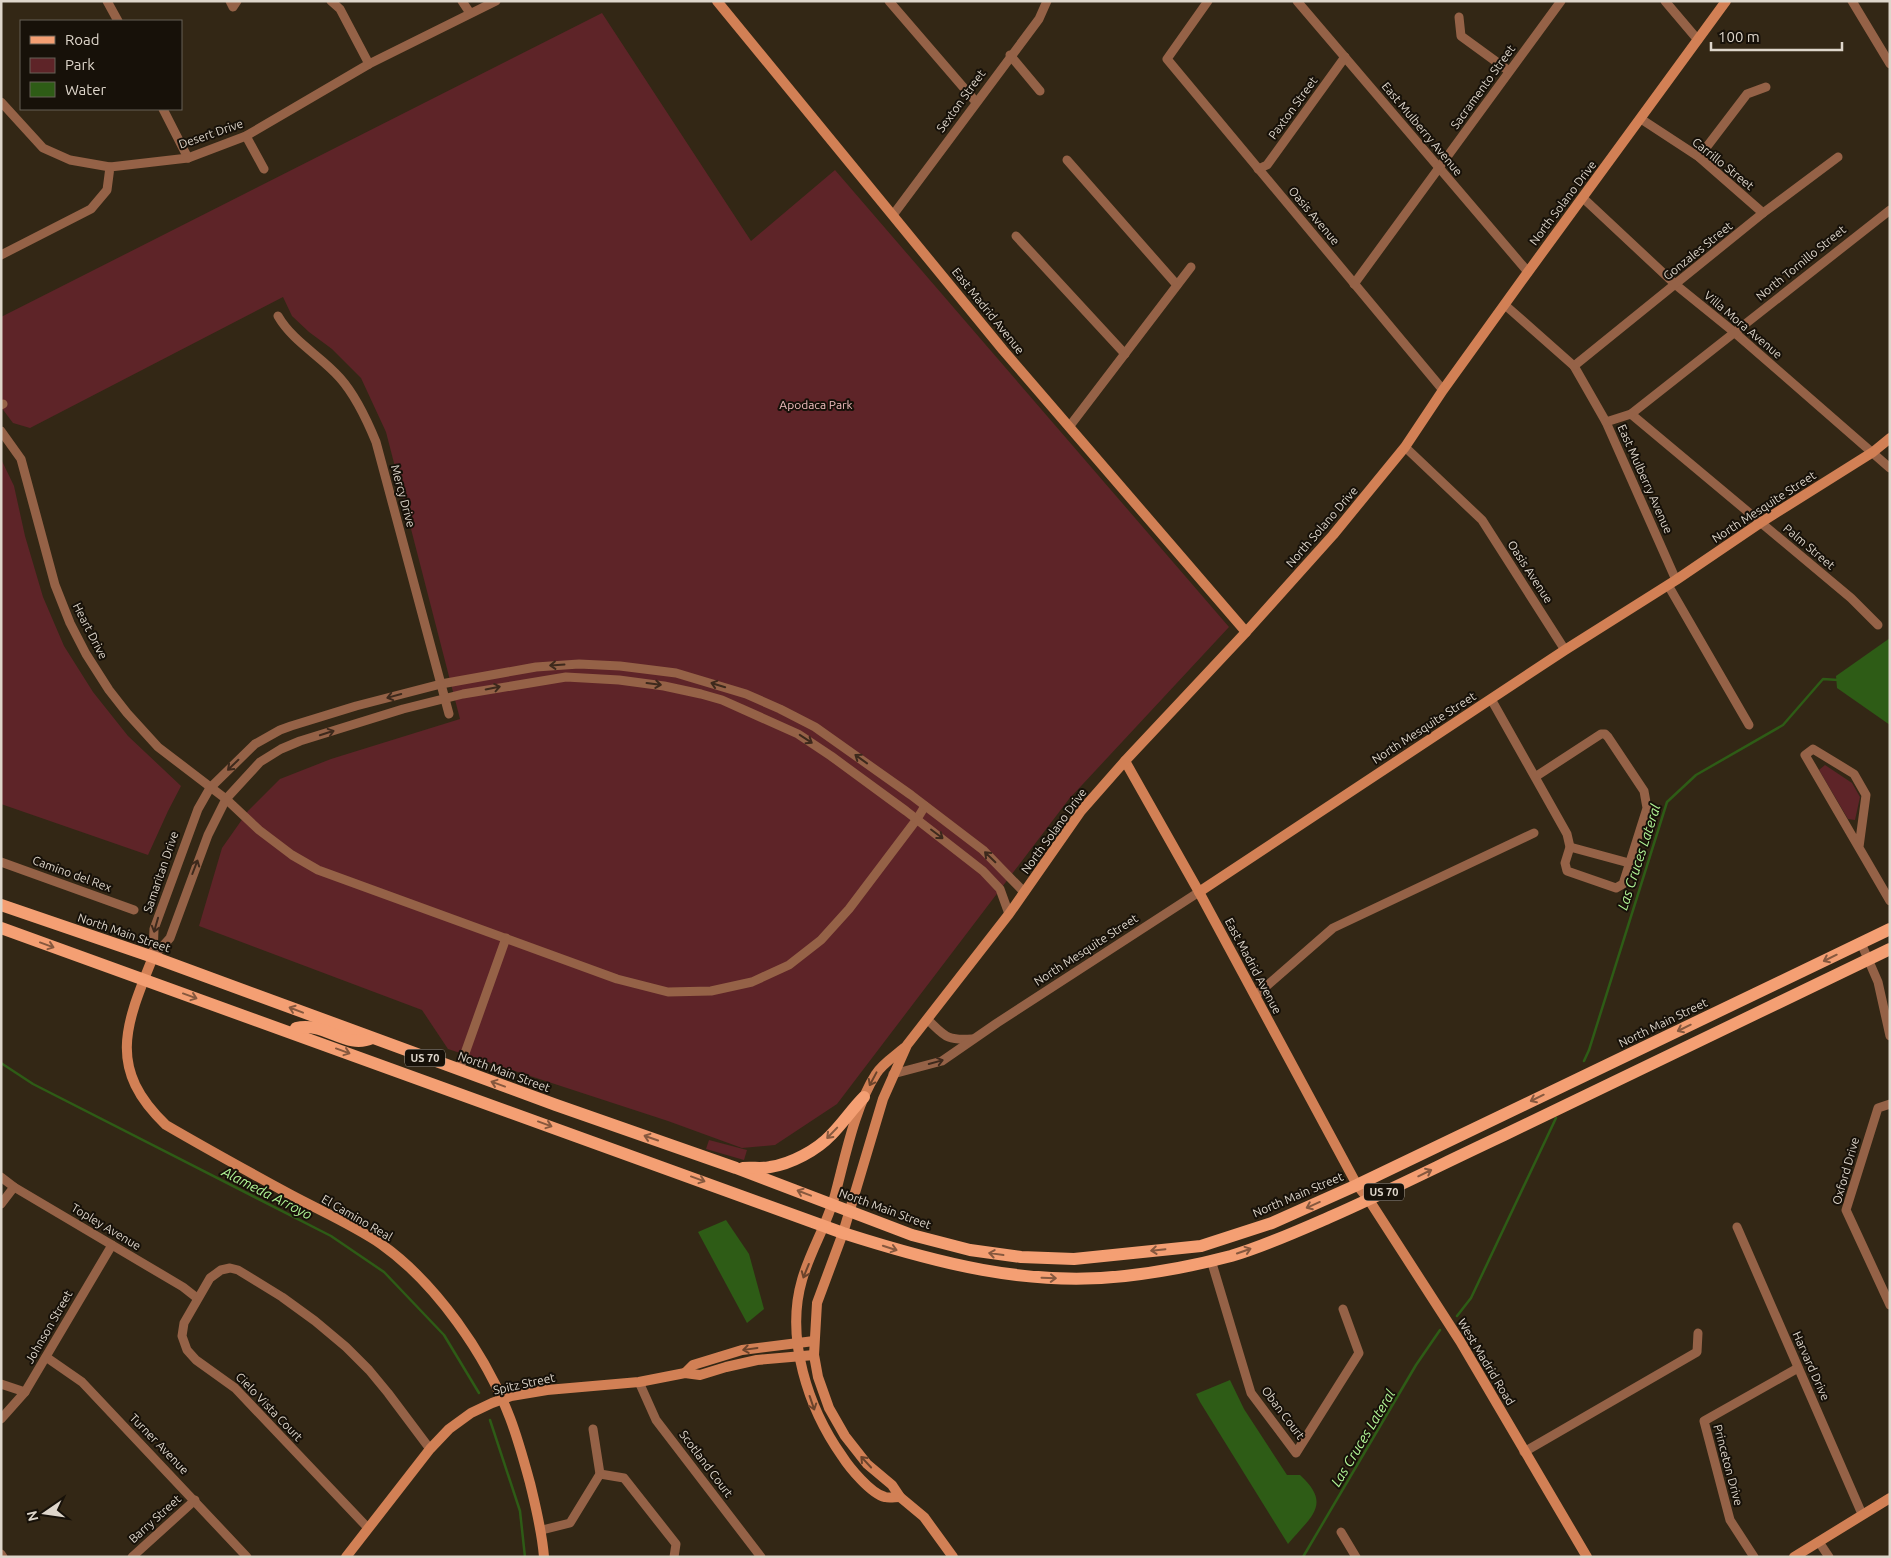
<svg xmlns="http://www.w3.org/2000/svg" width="1891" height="1558" font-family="Ubuntu,sans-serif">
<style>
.green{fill:#5e2428}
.water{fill:#2e5c16}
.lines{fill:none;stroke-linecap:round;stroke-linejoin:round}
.stream{stroke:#2e5c16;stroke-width:2.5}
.street{stroke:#956247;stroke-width:9}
.secondary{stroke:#d28055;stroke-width:10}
.primary{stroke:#f49f73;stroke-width:12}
.oneway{stroke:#3d291c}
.oneway2{stroke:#86583e}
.oneway3{stroke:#6b432b}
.labels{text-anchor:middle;stroke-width:4;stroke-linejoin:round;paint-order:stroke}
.shield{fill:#171109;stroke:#a29b91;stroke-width:1}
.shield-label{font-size:11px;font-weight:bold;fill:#ded6cb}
.street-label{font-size:12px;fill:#ded6cb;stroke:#171109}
.park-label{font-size:12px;fill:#f1bfbf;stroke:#171109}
.water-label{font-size:14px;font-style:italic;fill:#b1f696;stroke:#171109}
</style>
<rect width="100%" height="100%" fill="#332715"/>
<g class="green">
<path d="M 602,13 L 751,241 L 835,170 L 1229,627 L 1069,799 L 837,1104 L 775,1145 L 742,1148 L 668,1121 L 448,1049 L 422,1010 L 199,926 L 222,848 L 248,811 L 280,779 L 331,759 L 460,719 L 386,432 L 361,378 L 332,349 L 309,332 L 292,316 L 283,297 L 30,428 L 13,423 L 1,407 L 1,317 Z"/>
<path d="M 1,459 L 14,486 L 25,536 L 43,597 L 64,646 L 93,692 L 128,736 L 181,786 L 168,811 L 148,855 L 1,804 Z"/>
<path d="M 1825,765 L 1852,783 L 1860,797 L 1855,820 L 1848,819 L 1819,770 Z"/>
<path d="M 709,1140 L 747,1150 L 744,1160 L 706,1149 Z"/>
</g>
<g class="water">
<path d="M 1890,638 L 1890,725 L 1837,688 L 1836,676 Z"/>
<path d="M 726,1220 L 749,1254 L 764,1309 L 747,1323 L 698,1232 Z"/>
<path d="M 1230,1380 L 1244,1409 L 1287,1475 L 1300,1475 C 1333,1505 1310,1517 1288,1544 L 1200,1402 L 1196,1394 Z"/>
</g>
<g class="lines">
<g class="stream">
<path d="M 1630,872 L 1637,874"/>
<path d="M 1584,1061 L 1589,1050 L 1667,802 L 1696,775 L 1783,725 L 1823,679 L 1838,680"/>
<path d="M 1,1063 L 33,1084 L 331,1236 L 384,1272 L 444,1335 L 479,1393"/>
<path d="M 1457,1316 L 1471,1298 L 1556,1118"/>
<path d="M 490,1420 L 520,1511 L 525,1557"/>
<path d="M 1303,1557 L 1416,1365 L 1440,1330"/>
</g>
<g class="street">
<path d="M 107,1 L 118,21"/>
<path d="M 230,1 L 233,7 L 237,1"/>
<path d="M 331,1 L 340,9 L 369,64"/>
<path d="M 462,1 L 470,13"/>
<path d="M 889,1 L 976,102"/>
<path d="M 1208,1 L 1167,59 L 1443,390"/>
<path d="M 1297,1 L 1528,272"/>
<path d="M 1665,1 L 1698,40"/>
<path d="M 1852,1 L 1890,64"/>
<path d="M 1459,17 L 1461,36 L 1509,71"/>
<path d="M 1010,55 L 1040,91"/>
<path d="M 1,102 L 43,148 L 70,160 L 110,167"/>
<path d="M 163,109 L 188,158"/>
<path d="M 1641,119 L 1699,157 L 1763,213"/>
<path d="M 246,136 L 264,169"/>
<path d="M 1699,157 L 1747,94 L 1766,87"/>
<path d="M 1067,160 L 1177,285"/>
<path d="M 1258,169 L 1267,165 L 1345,57"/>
<path d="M 1583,198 L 1676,285 L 1734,332 L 1890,468"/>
<path d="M 893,215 L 1039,19 L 1047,1"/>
<path d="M 1016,236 L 1125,354"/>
<path d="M 1,255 L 91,209 L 107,190 L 110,167 L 188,158 L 246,136 L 369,64 L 496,1"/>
<path d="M 1354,284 L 1561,1"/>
<path d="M 1505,305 L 1574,366 L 1606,422 L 1676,580"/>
<path d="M 278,316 C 293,342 321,356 340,378 C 356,396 367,420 376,442 L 449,714"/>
<path d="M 1574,366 L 1763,213 L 1838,157"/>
<path d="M 1,405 L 3,404"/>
<path d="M 1631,414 L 1851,598 L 1878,625"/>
<path d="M 1606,422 L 1631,414 L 1890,210"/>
<path d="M 1069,427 L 1191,267"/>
<path d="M 1,431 L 21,459 L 55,585 L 70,623 L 86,654 L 109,690 L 127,713 L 158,747 L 226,799 L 259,830 L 292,855 L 318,870 L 617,979 L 668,992 L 711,991 L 752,982 L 789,965 L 821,940 L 849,909 L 917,819 L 925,806"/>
<path d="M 1405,447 L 1482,520 L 1565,650"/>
<path d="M 1668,585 L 1749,725"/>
<path d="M 1491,699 L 1567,834 L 1570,847 L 1565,863 L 1567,871 L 1616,888 L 1623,884 L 1647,808 L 1644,791 L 1608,737 L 1605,734 L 1601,734 L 1535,777"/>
<path d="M 1570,847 L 1629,863"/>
<path d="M 1859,847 L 1866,795 L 1854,774 L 1813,749 L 1805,755 L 1890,901"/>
<path d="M 1,862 L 134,910"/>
<path d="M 1861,943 L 1878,982 L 1890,1036"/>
<path d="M 153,957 L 154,929 L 198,809 L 210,788 L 255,744 L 280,730 L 291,726 L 356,706 L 441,684 L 536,667 L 579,664 L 620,666 L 676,673 L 746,694 L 780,709 L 815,727 L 911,795 L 983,850 L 1024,892"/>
<path d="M 153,957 L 170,938 L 208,835 L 226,799 L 260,762 L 281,749 L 300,741 L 403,709 L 463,694 L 566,677 L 619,680 L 664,686 L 701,694 L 722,700 L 798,734 L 831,756 L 906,811 L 983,871 L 1000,889 L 1009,914"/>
<path d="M 1255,996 L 1333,928 L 1534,833"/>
<path d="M 927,1019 C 945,1036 946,1041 972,1039"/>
<path d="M 459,1070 L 506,938"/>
<path d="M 893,1074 L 942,1061 L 997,1023 L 1199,892"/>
<path d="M 1890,1104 L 1878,1108 L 1846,1210 L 1890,1305"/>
<path d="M 1,1177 L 14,1187 L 183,1287 L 197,1298"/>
<path d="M 1,1204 L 14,1187"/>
<path d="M 1737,1227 L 1862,1514"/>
<path d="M 1211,1260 L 1251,1393 L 1296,1453 L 1359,1353 L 1343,1309"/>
<path d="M 46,1357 L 82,1382 L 247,1557"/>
<path d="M 639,1382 L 656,1420 L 761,1557"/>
<path d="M 1,1384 L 25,1392"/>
<path d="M 1,1419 L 25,1392 L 112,1245"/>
<path d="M 593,1429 L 600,1474"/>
<path d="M 1524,1452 L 1697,1352 L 1698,1333"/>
<path d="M 368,1528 L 235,1388 L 196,1360 L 187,1350 L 182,1336 L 184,1323 L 210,1278 L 221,1270 L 230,1268 L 238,1270 L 282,1297 L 315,1321 L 346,1347 L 369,1370 L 388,1393 L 430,1449"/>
<path d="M 542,1530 L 570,1523 L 600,1474 L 624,1478 L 676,1544 L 674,1557"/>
<path d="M 1341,1532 L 1356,1557"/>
<path d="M 1819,1542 L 1829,1557"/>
<path d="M 1,1554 L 3,1557"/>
<path d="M 132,1557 L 195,1500"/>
<path d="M 1754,1557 L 1730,1520 L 1704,1421 L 1798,1368"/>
</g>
<g class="secondary">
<path d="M 717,1 L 1003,350 L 1246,632"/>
<path d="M 1125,761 L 1199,892 L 1357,1185 L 1369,1200 L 1460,1341 L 1587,1557"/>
<path d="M 1199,892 L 1565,650 L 1676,580 L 1760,523 L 1873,452 L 1890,438"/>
<path d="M 153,957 C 126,1024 106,1068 166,1125 C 207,1149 249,1172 291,1195 C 321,1211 353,1225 381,1244 C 436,1283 486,1355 510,1418 C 518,1439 524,1461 530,1483 C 536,1508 542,1531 544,1557"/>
<path d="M 685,1373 L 693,1365 L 742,1350 L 814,1341"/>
<path d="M 900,1497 C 895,1497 889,1498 885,1497 C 871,1494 849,1467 842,1456 C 808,1408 785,1338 802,1280 C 810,1251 827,1225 835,1195 C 845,1158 855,1106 876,1074 C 882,1064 895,1056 904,1048"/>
<path d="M 346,1557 L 430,1449 L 449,1429 L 471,1413 L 492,1403 L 511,1396 L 547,1390 L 639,1382 L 685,1373 L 700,1375 L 726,1367 L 757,1360 L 814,1355"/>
<path d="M 953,1557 L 924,1517 L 900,1497 L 892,1485 L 867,1464 L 845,1436 L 829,1408 L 818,1377 L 814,1355 L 817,1303 L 843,1233 L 883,1099 L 907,1045 L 1009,914 L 1081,811 L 1125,761 L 1246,632 L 1333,535 L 1405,447 L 1443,390 L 1528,272 L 1726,1"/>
<path d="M 1794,1557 L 1890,1498"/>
</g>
<g class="primary">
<path d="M 1,905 L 153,957 L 556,1105 L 736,1168 L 912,1235 L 970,1250 L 1021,1257 L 1074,1259 L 1201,1246 L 1272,1223 L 1357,1185 L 1890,929"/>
<path d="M 1,928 L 843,1233 C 937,1263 1027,1287 1125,1276 C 1160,1272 1197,1265 1231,1256 C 1265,1246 1298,1231 1330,1217 C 1389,1191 1446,1162 1504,1135 C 1632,1073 1761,1011 1890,949"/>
<path d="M 294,1033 L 296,1028 C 325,1021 346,1050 372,1038"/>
<path d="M 743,1168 C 752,1167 762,1169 770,1167 C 791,1164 817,1150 831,1135 C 843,1123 852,1109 864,1097"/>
</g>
</g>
<defs><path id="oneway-shaft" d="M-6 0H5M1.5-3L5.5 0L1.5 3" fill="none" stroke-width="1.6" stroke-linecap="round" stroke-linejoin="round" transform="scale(1.25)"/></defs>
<g class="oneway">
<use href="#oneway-shaft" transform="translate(557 665) rotate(176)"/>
<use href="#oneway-shaft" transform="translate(654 684) rotate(7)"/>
<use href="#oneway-shaft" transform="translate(718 685) rotate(-163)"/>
<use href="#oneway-shaft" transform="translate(493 688) rotate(-11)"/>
<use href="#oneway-shaft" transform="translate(394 696) rotate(165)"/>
<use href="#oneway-shaft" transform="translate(327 733) rotate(-18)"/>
<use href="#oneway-shaft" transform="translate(806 739) rotate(33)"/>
<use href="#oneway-shaft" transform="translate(861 759) rotate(-144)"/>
<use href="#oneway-shaft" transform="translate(233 765) rotate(136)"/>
<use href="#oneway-shaft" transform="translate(937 834) rotate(37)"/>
<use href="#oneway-shaft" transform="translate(990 857) rotate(-136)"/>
<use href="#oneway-shaft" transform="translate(195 867) rotate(-69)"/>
<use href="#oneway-shaft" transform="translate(156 925) rotate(106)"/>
<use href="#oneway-shaft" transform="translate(936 1062) rotate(-15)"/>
</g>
<g class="oneway2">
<use href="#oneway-shaft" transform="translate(47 945) rotate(20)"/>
<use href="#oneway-shaft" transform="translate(1830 958) rotate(154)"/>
<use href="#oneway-shaft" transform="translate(190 996) rotate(20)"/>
<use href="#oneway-shaft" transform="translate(296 1010) rotate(-159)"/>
<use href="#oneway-shaft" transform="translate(1684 1028) rotate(154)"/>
<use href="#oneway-shaft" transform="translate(343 1051) rotate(20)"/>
<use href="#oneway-shaft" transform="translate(498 1084) rotate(-160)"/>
<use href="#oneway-shaft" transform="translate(1537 1098) rotate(154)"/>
<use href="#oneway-shaft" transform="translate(545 1124) rotate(20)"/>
<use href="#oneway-shaft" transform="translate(832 1133) rotate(134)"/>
<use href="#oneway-shaft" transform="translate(651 1138) rotate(-161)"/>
<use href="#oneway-shaft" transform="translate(1425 1173) rotate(-26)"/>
<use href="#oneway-shaft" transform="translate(698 1179) rotate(20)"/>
<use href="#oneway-shaft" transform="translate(804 1193) rotate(-159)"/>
<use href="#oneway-shaft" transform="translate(1313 1205) rotate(156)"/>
<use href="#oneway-shaft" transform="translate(890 1248) rotate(18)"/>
<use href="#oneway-shaft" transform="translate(1158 1250) rotate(174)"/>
<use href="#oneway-shaft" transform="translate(1244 1251) rotate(-19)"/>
<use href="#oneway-shaft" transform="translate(996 1254) rotate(-172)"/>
<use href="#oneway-shaft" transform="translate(1049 1278) rotate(2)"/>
</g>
<g class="oneway3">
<use href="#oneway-shaft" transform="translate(873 1079) rotate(118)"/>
<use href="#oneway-shaft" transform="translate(806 1271) rotate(112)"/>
<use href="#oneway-shaft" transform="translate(750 1349) rotate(172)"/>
<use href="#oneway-shaft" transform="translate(812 1403) rotate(71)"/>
<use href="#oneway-shaft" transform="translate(866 1462) rotate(-133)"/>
</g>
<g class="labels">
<g class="shield">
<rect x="405" y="1049.5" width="40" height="17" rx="4"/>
<rect x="1364" y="1183.5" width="40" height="17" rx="4"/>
</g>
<g class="shield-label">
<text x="425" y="1062">US 70</text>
<text x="1384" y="1196">US 70</text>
</g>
<g class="street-label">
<text transform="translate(1483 87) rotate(-54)" y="4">Sacramento Street</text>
<text transform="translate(961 101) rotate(-54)" y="4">Sexton Street</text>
<text transform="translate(1293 108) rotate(-54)" y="4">Paxton Street</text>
<text transform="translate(1422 129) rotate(50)" y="4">East Mulberry Avenue</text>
<text transform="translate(211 134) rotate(-19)" y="4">Desert Drive</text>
<text transform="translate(1723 164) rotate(39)" y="4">Carrillo Street</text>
<text transform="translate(1563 203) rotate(-53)" y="4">North Solano Drive</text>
<text transform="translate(1314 216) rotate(50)" y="4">Oasis Avenue</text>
<text transform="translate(1698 251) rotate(-39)" y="4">Gonzales Street</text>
<text transform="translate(1801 263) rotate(-39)" y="4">North Tornillo Street</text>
<text transform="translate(988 311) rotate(51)" y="4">East Madrid Avenue</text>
<text transform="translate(1743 325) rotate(40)" y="4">Villa Mora Avenue</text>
<text transform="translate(1645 479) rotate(66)" y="4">East Mulberry Avenue</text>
<text transform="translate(403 496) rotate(75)" y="4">Mercy Drive</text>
<text transform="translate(1764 507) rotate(-33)" y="4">North Mesquite Street</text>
<text transform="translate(1322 527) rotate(-49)" y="4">North Solano Drive</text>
<text transform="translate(1809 547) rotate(40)" y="4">Palm Street</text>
<text transform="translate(1530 572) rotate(57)" y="4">Oasis Avenue</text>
<text transform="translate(90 631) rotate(63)" y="4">Heart Drive</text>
<text transform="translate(1424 728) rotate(-33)" y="4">North Mesquite Street</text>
<text transform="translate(1054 831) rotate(-54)" y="4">North Solano Drive</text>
<text transform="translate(161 872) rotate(-71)" y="4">Samaritan Drive</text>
<text transform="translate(72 874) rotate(20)" y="4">Camino del Rex</text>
<text transform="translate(124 933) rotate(19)" y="4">North Main Street</text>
<text transform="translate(1086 950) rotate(-33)" y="4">North Mesquite Street</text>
<text transform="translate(1253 966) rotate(62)" y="4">East Madrid Avenue</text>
<text transform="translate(1663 1023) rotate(-26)" y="4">North Main Street</text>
<text transform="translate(504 1072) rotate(20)" y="4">North Main Street</text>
<text transform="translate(1846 1171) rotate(-74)" y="4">Oxford Drive</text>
<text transform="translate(1298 1195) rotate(-23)" y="4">North Main Street</text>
<text transform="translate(885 1209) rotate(20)" y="4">North Main Street</text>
<text transform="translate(357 1218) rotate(30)" y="4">El Camino Real</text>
<text transform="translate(106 1227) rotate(31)" y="4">Topley Avenue</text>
<text transform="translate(49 1327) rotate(-60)" y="4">Johnson Street</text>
<text transform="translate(1486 1362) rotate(59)" y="4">West Madrid Road</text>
<text transform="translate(1811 1366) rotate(66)" y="4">Harvard Drive</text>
<text transform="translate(524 1384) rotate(-12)" y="4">Spitz Street</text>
<text transform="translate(269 1407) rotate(46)" y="4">Cielo Vista Court</text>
<text transform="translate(1283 1413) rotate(53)" y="4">Oban Court</text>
<text transform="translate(159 1444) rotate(46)" y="4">Turner Avenue</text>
<text transform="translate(706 1464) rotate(53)" y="4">Scotland Court</text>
<text transform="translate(1728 1465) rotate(75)" y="4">Princeton Drive</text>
<text transform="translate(155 1519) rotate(-42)" y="4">Barry Street</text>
</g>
<g class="park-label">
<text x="816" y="409">Apodaca Park</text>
</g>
<g class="water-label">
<text transform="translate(1639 857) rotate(-72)" y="5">Las Cruces Lateral</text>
<text transform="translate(267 1193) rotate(27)" y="5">Alameda Arroyo</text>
<text transform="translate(1363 1438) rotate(-59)" y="5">Las Cruces Lateral</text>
</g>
</g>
<rect width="1891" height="1558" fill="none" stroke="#ded6cb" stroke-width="5"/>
<rect x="20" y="20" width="162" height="90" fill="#171109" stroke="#676057"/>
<rect x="30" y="36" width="25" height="8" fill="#f49f73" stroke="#676057"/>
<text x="65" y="45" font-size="15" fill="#ded6cb">Road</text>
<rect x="30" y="58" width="25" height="15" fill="#5e2428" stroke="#676057"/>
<text x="65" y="70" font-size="15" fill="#ded6cb">Park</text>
<rect x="30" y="82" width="25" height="15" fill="#2e5c16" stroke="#676057"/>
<text x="65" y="95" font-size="15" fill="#ded6cb">Water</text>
<g transform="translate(45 1513) rotate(257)" stroke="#171109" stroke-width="4" paint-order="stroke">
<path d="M0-4L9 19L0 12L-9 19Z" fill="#ded6cb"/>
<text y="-8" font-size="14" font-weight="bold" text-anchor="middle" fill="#ded6cb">N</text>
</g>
<path d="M1711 42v8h131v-8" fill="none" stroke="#ded6cb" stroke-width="2.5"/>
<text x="1718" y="42" font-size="15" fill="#ded6cb" stroke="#171109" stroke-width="4" paint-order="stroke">100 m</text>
</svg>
